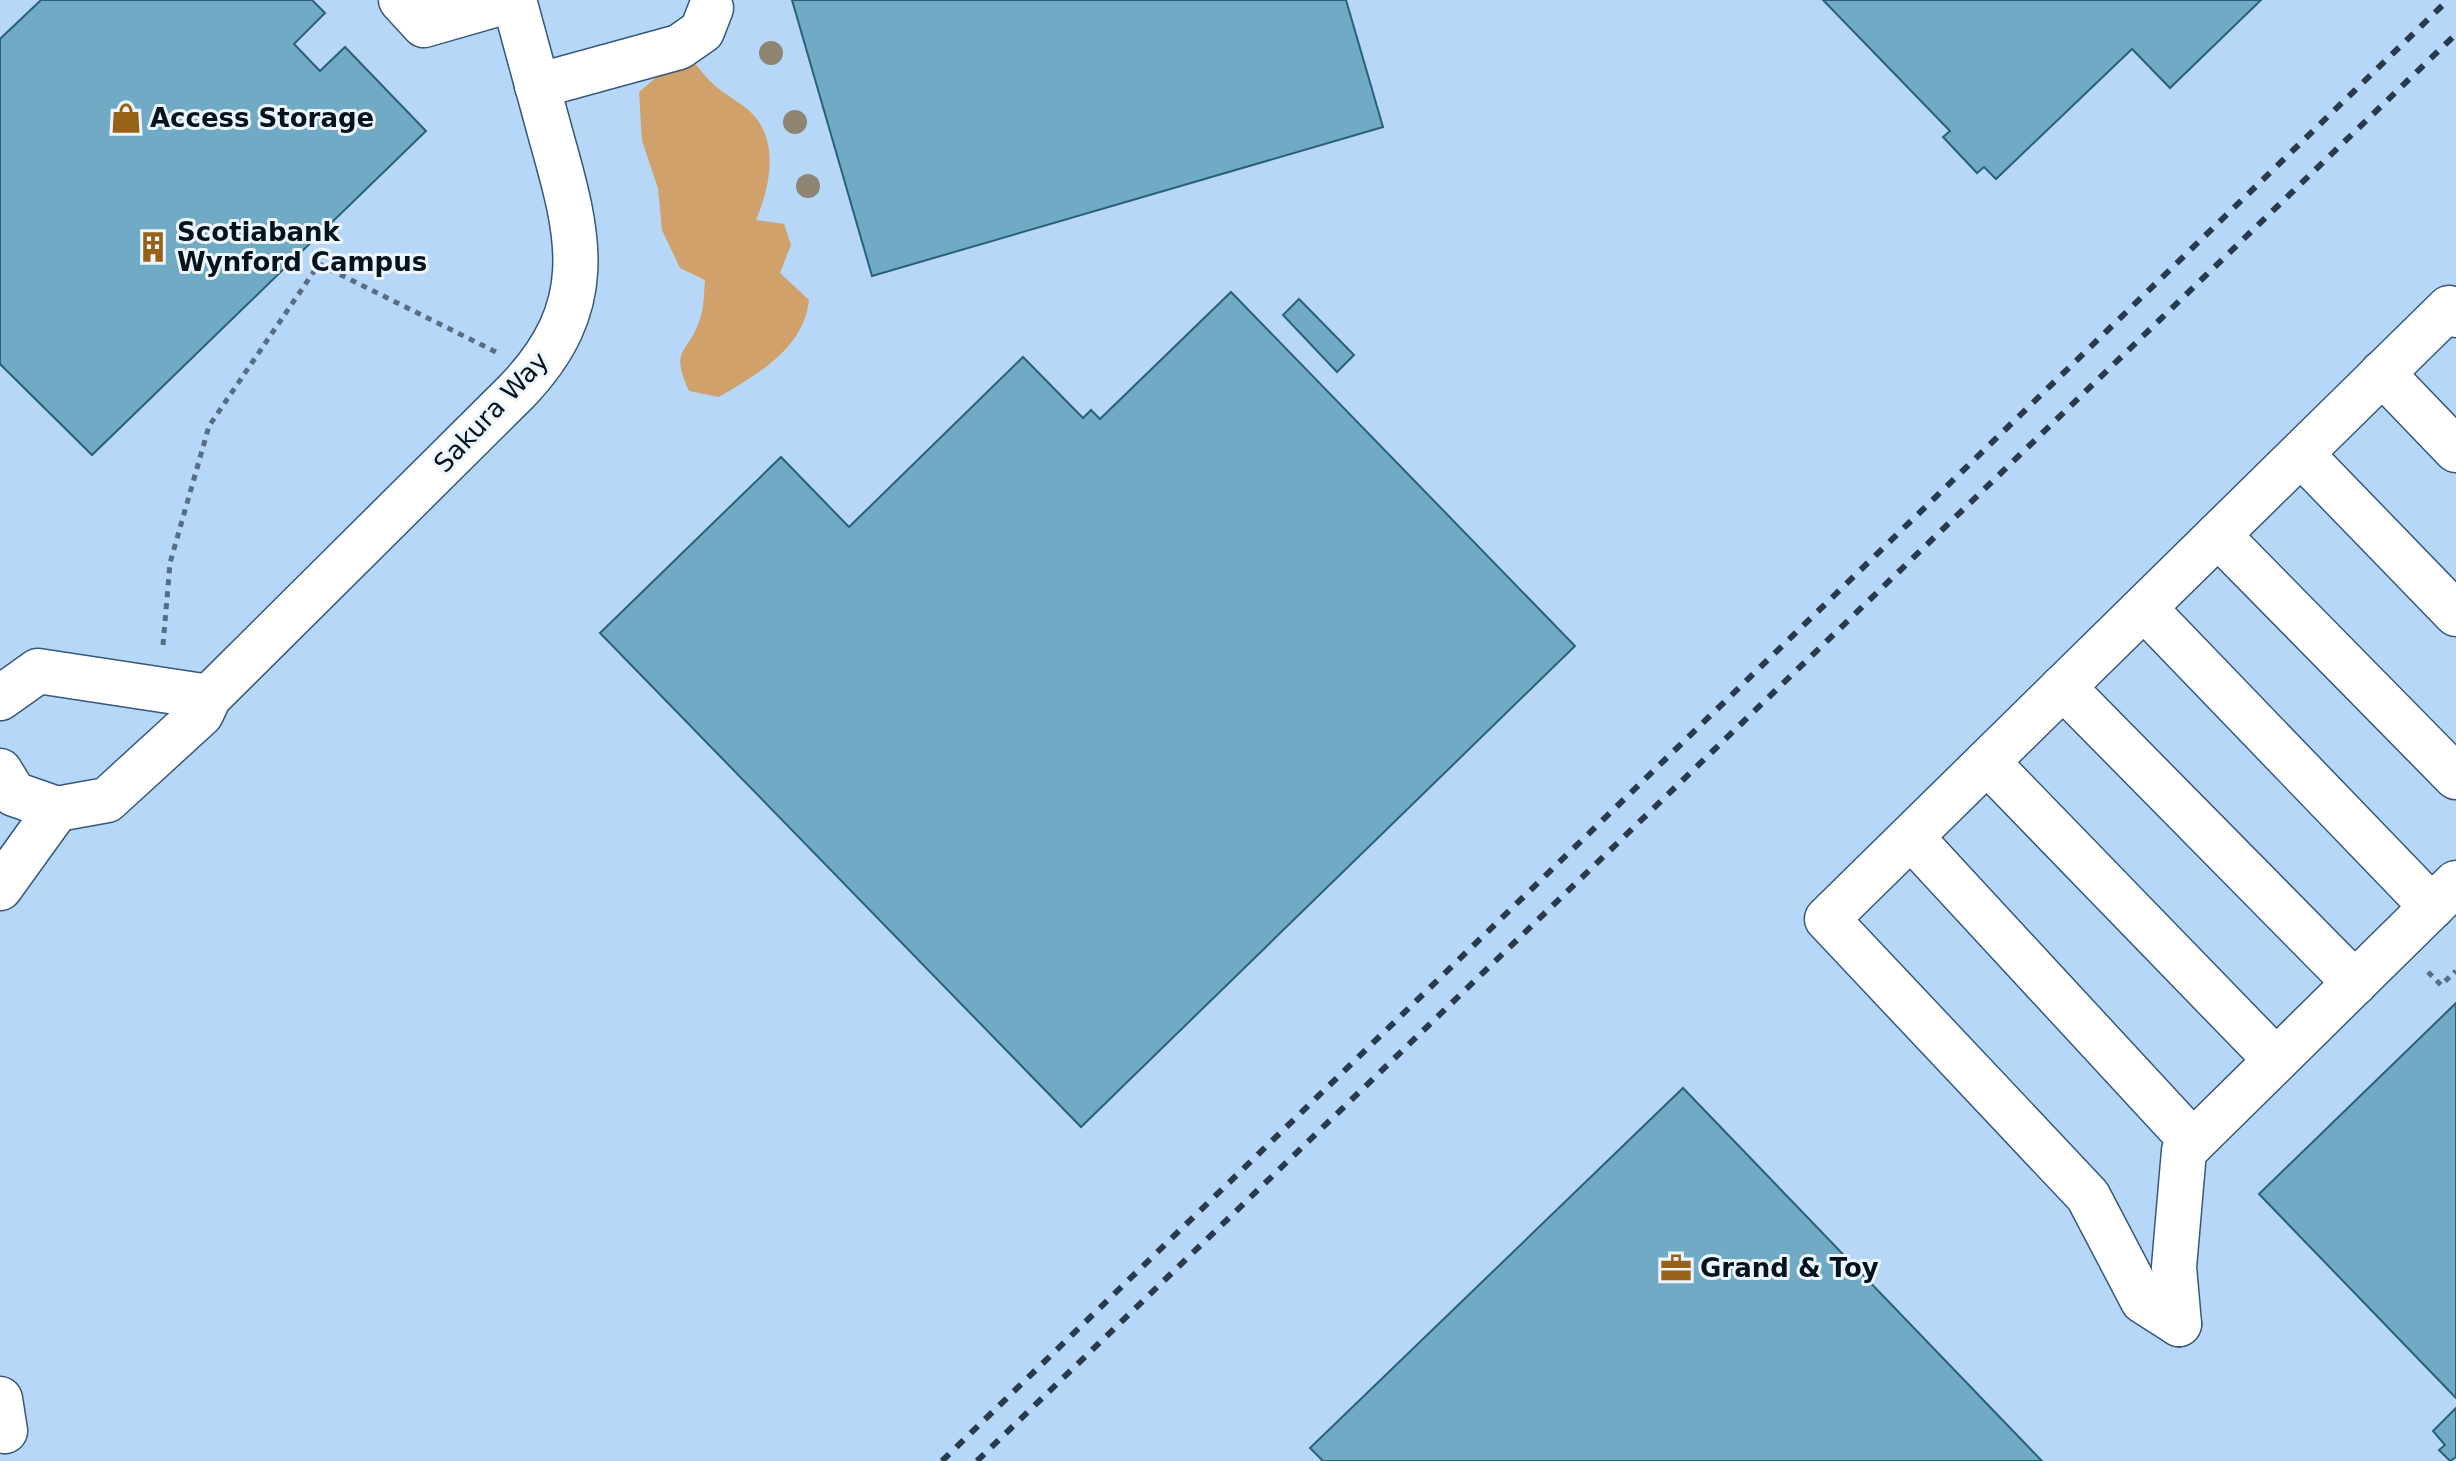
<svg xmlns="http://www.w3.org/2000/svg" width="2456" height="1461" font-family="'DejaVu Sans',sans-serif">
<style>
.green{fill:#d0a16b}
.building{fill:#71aac4;stroke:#286179;stroke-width:2}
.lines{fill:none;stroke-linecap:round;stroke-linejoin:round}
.minor-casing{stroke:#35587b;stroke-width:47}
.path{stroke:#566d83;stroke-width:5;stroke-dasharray:6 6;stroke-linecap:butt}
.minor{stroke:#fff;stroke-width:44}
.rail{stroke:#293a4c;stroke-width:6;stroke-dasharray:10 10;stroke-linecap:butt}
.tree{fill:#8d8472}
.labels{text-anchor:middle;stroke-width:6;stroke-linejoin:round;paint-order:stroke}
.poi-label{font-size:26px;font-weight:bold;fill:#051321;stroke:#edf5fd;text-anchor:start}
.street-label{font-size:26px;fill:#051321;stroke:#edf5fd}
</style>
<rect width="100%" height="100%" fill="#b7d7f8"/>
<path class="green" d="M 695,63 C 713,87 719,89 742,105 C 781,132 772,182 756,220 L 784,224 L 791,245 L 780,273 L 809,300 C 804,348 758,374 719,397 L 689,391 C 669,346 688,356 700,319 C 704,308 704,292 705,280 L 680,268 L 662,230 L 658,188 L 642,141 L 639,92 L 659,75 Z"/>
<g class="building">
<path d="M 41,0 L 312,0 L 325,13 L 294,44 L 320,71 L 345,47 L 426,131 L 92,455 L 0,364 L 0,39 Z"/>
<path d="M 792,0 L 1346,0 L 1383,127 L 872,276 Z"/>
<path d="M 1823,0 L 2261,0 L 2170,88 L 2132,49 L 1996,179 L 1984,167 L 1977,173 L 1943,137 L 1950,131 Z"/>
<path d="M 1231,292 L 1575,646 L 1081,1127 L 600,633 L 781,457 L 849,527 L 1023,357 L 1083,418 L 1091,410 L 1100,419 Z"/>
<path d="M 1299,299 L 1354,355 L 1337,372 L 1283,315 Z"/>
<path d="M 2456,1003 L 2456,1398 L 2259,1194 Z"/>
<path d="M 1683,1088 L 2042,1461 L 1323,1461 L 1310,1448 Z"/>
<path d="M 2456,1408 L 2456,1457 L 2450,1461 L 2439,1450 L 2445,1445 L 2433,1431 Z"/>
</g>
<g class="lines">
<defs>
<g id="minor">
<path d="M 401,0 L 424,25 L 511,0"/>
<path d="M 537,86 L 679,47 L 702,31 L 711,8"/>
<path d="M 2382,373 L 2456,450"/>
<path d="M 2301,454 L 2456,614"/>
<path d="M 2218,535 L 2456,777"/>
<path d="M 2144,608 L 2432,907"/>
<path d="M 2063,687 L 2355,983"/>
<path d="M 0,698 L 38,671 L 209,697"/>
<path d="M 1987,762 L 2276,1060"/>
<path d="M 0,771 L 14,794 L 57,809 L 107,800 L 201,714 L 209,697 L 517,391 C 598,306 580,238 551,136 C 539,91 526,45 514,0"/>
<path d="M 1911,837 L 2193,1142"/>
<path d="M 0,888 L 57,809"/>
<path d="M 2179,1324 L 2143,1301 L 2088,1196 L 1827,919 L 2449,308 L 2456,315"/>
<path d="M 2179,1324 L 2174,1267 L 2184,1151 L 2456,883"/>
<path d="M 0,1399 L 5,1431"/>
</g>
</defs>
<use href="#minor" class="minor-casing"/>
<g class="path">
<path d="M 163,645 L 170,563 L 209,426 L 319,264 L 496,352"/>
<path d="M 2428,972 L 2441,985 L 2456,971"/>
</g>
<use href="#minor" class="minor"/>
<g class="rail">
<path d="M 942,1461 L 2448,0"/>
<path d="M 977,1461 L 2456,34"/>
</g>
</g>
<g class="tree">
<circle cx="771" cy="53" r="12"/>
<circle cx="795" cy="122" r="12"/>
<circle cx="808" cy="186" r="12"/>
</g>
<defs>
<symbol id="shop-bare" viewBox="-9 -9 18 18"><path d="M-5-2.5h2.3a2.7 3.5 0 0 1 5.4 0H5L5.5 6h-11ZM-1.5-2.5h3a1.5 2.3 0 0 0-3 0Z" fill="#976218" stroke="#edf5fd" stroke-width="2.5" paint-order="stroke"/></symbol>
<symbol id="building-bare" viewBox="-9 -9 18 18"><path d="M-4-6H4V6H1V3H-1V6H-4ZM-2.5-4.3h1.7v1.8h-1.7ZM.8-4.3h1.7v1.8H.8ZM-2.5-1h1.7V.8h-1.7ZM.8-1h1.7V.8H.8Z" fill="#976218" stroke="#edf5fd" stroke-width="2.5" paint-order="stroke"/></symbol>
<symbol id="office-bare" viewBox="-9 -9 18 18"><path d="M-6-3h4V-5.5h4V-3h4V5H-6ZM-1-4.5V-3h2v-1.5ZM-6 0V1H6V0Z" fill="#976218" stroke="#edf5fd" stroke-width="2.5" paint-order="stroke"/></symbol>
</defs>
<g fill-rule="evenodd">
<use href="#shop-bare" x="104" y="96" width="44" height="44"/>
<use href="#building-bare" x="131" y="225" width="44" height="44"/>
<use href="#office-bare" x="1654" y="1246" width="44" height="44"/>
</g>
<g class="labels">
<g class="poi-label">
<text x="150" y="127">Access Storage</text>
<text x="177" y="241">Scotiabank<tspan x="177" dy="30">Wynford Campus</tspan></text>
<text x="1700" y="1277">Grand &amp; Toy</text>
</g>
<g class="street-label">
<text transform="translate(491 412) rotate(-47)" y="9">Sakura Way</text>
</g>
</g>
</svg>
